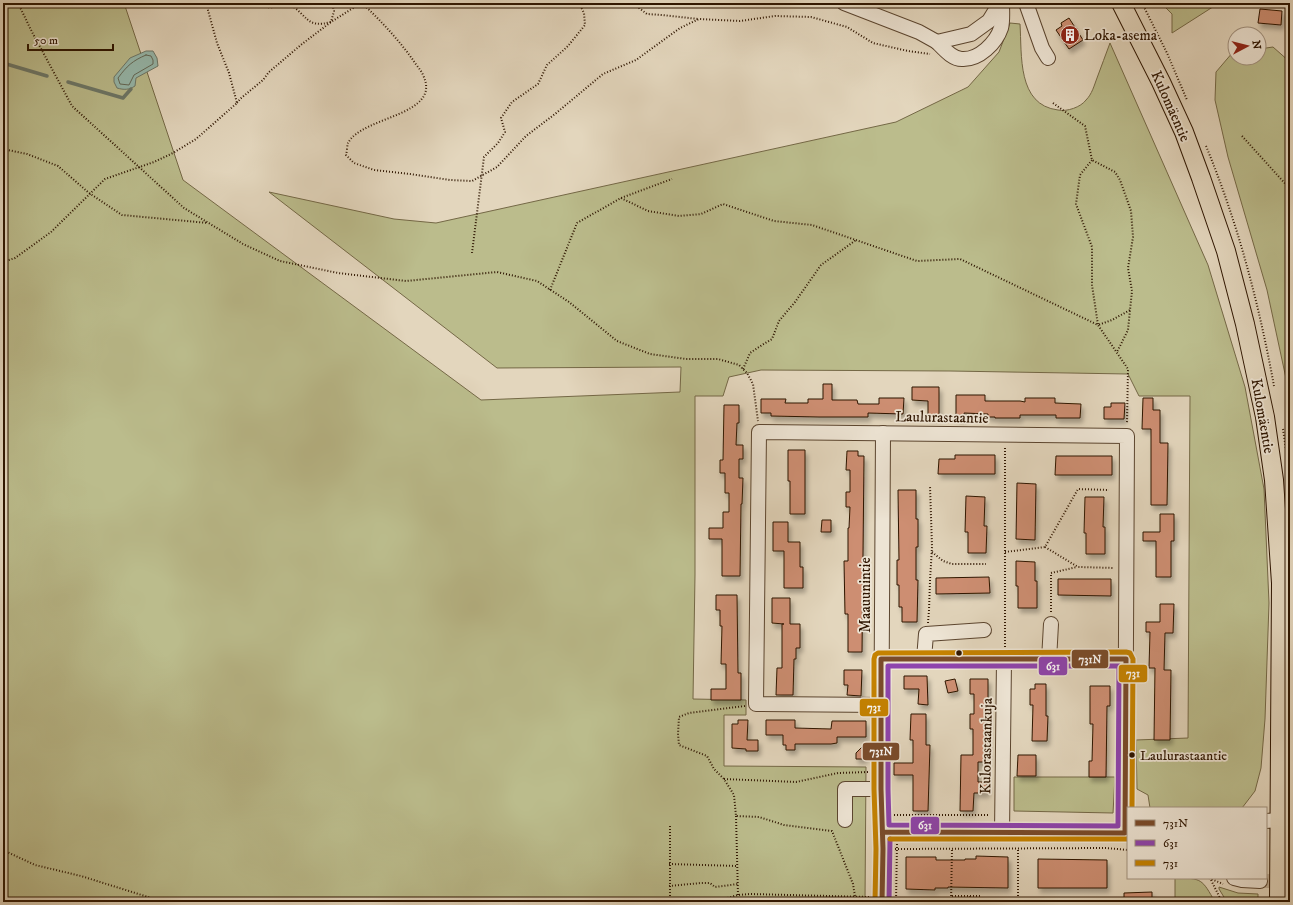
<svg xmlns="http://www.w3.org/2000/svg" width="1293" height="905" font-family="'IM FELL DW Pica',serif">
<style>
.green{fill:#bbbc8c;stroke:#746846}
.water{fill:#96b9ad;stroke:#6c7768}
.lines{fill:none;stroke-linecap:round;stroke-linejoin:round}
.shore{stroke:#626756;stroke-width:1}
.stream{stroke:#6c7768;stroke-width:3.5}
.building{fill:#cd8e72;stroke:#2e1500;filter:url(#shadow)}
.minor-tunnel{stroke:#bfaf97;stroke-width:14;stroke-dasharray:14 7;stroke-linecap:butt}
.minor-casing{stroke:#5b452f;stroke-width:16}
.major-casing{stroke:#2e1500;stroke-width:20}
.path{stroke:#2e1500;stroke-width:2;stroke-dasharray:1 2;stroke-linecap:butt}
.minor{stroke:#ede4d4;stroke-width:14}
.major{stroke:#e3d6bd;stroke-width:18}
.bus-1-casing{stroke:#ede4d4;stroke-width:8}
.bus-2-casing{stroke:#ede4d4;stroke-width:8}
.bus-3-casing{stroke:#ede4d4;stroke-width:8}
.bus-1{stroke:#7a4b2a;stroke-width:5}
.bus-2{stroke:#8e44ad;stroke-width:5}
.bus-3{stroke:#c58200;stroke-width:5}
.bus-dot{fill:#2e1500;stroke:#ede4d4;stroke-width:1.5}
.labels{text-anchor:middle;stroke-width:3.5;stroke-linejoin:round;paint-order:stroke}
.bus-label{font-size:14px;fill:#2e1500;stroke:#ede4d4;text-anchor:start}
.poi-label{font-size:15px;fill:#2e1500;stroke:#ede4d4;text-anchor:start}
.street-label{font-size:15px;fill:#2e1500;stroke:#ede4d4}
.line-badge{stroke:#ede4d4;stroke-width:1.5}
.badge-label{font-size:11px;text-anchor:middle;font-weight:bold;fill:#fff}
</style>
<defs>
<filter id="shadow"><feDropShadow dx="2.5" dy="4.5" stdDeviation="2" flood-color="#0004"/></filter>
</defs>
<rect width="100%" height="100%" fill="#e3d6bd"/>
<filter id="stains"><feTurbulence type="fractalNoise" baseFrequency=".005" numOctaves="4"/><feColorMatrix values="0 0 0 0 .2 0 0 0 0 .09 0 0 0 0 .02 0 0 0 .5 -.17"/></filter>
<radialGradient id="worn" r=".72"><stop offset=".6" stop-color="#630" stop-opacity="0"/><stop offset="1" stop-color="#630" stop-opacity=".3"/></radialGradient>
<g class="green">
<path d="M 3,3 L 124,3 L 183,180 L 481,400 L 680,392 L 681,367 L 497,368 L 269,192 L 394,219 L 436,223 L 896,122 L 968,87 L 999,52 L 1010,23 L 1020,24 C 1022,55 1017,105 1058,110 C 1067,112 1081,107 1086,100 C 1092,94 1094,86 1097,78 C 1101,66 1106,55 1110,43 L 1208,265 L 1245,387 L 1264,489 L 1269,603 L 1265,719 L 1261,768 L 1255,791 L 1242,808 L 1150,808 L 1148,795 L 1137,789 L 1136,740 L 1188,738 L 1190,396 L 1139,396 L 1128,374 L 950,371 L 761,370 L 729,377 L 723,396 L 695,396 L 695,575 L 693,699 L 746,700 L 746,715 L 724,715 L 724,766 L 866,767 L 865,902 L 3,902 Z"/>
<path d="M 1161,3 L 1219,3 L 1172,33 L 1172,14 Z"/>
<path d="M 1273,47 L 1290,62 L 1290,397 L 1267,290 L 1228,157 L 1215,100 L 1216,72 L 1233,52 L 1235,52 L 1235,58 L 1259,58 L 1259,49 Z"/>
<path d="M 1014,777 L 1115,777 L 1113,813 L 1014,811 Z"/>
<path d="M 1175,878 C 1202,878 1202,879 1215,902 L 1175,902 Z"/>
<path d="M 1219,887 L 1238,893 L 1258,894 L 1258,902 L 1227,902 L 1219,889 Z"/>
</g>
<path class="water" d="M 146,51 L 153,51 L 157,58 L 158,66 L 136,78 L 135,86 C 129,90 124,90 117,88 L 114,82 L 114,77 L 130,58 Z"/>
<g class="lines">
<path class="shore" d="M 146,55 L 151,56 L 153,60 L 153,64 L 134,75 L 129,85 L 120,84 L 118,78 C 127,66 132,61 146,55 Z"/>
<g class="stream">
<path d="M 3,63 L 47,76"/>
<path d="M 68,82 L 123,98 L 131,89"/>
</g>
</g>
<g class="building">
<path d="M 1260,9 L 1282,11 L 1281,25 L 1258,23 Z"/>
<path d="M 1069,18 L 1083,40 L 1069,49 L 1056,30 L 1062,26 L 1061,23 Z"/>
<path d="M 823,384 L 832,384 L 832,400 L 857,400 L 858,404 L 879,404 L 879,398 L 904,398 L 903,414 L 868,413 L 868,417 L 819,417 L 771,416 L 771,413 L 761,413 L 761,399 L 786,399 L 785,403 L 808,403 L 808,399 L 823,399 Z"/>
<path d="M 912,387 L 939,387 L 939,417 L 928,417 L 928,401 L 912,400 Z"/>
<path d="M 956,395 L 985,395 L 985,401 L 1020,401 L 1025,402 L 1025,398 L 1055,398 L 1055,403 L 1081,404 L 1080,418 L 1056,418 L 1056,415 L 1020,415 L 1020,418 L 995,418 L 995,417 L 988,417 L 988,414 L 964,413 L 964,418 L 956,418 Z"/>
<path d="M 1143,398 L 1153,398 L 1153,410 L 1160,410 L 1160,443 L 1168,443 L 1167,505 L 1151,505 L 1151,429 L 1142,429 Z"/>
<path d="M 1111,403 L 1125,403 L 1124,419 L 1104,419 L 1104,407 L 1111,407 Z"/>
<path d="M 724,405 L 739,405 L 739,423 L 737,423 L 736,445 L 743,445 L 743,459 L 739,459 L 739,478 L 743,478 L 742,504 L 741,504 L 740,576 L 722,576 L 722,539 L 709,539 L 709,528 L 723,528 L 723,512 L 729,512 L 729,493 L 725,493 L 725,473 L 720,473 L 720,460 L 723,460 Z"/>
<path d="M 788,450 L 805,450 L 805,514 L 790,514 L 790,481 L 788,481 Z"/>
<path d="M 847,451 L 858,451 L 858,456 L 864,456 L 862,652 L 848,652 L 848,614 L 845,614 L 844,561 L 848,561 L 848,528 L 849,528 L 850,507 L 846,507 L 846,492 L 850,492 L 850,470 L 846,470 Z"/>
<path d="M 955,455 L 995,455 L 995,474 L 938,474 L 939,459 L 955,459 Z"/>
<path d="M 1056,456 L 1112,456 L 1112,475 L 1055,475 Z"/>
<path d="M 1017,483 L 1036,484 L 1035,540 L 1016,539 Z"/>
<path d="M 898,490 L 916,490 L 916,519 L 918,519 L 918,547 L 916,547 L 916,580 L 918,580 L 917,622 L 902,622 L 902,607 L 899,607 L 899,585 L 897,585 L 897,560 L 899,560 Z"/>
<path d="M 966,496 L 985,497 L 984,526 L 987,526 L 986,553 L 968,553 L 968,532 L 965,532 Z"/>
<path d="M 1085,497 L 1104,497 L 1103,527 L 1105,527 L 1105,554 L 1086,554 L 1086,533 L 1084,533 Z"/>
<path d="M 1160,514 L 1174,514 L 1174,541 L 1171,541 L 1171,577 L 1156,577 L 1156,541 L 1143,541 L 1143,532 L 1160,532 Z"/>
<path d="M 822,520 L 831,520 L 831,532 L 821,532 Z"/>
<path d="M 773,522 L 788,522 L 788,542 L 800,542 L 800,567 L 803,567 L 803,588 L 784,588 L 784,551 L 773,551 Z"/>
<path d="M 1016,561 L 1035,562 L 1035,581 L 1037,581 L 1037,608 L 1018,608 L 1018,586 L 1016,586 Z"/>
<path d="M 989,577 L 990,593 L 936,594 L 936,578 Z"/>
<path d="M 1058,579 L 1111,579 L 1111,596 L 1058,595 Z"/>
<path d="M 716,595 L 737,595 L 738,673 L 741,673 L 741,700 L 711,700 L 711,689 L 726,689 L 726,664 L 721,664 L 722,626 L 720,626 L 720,610 L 716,610 Z"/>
<path d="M 772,598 L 790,598 L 790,624 L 800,624 L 800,648 L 796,648 L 796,659 L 794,659 L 793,695 L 776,695 L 777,668 L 782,668 L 782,624 L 784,624 L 772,623 Z"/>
<path d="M 1160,604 L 1174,604 L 1173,633 L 1165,633 L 1164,670 L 1171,670 L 1170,740 L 1154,740 L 1155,668 L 1149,668 L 1150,632 L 1146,632 L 1146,622 L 1160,622 Z"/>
<path d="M 844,670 L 862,670 L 861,696 L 847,695 L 848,685 L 844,685 Z"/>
<path d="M 904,676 L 927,676 L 928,705 L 918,704 L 919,689 L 904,689 Z"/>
<path d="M 955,679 L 958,691 L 948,693 L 945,681 Z"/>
<path d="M 970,679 L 988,679 L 988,762 L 978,762 L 978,782 L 987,782 L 987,793 L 974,793 L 973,811 L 960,811 L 961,755 L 973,755 L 973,729 L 970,729 L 970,714 L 974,714 L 974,694 L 970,694 Z"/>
<path d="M 1035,684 L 1046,684 L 1046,716 L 1048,716 L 1047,741 L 1032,741 L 1033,705 L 1030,705 L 1030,689 L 1035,689 Z"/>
<path d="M 1090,686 L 1110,686 L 1110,706 L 1107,706 L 1106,777 L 1089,777 L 1089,761 L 1092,761 L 1093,724 L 1090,724 Z"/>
<path d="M 911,714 L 926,714 L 926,745 L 930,745 L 928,811 L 913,811 L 913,775 L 894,775 L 894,763 L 913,763 L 913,740 L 910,740 Z"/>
<path d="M 738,720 L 748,720 L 747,740 L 758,740 L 758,751 L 746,751 L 746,749 L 732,748 L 732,724 L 738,724 Z"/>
<path d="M 766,720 L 795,720 L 795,728 L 831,729 L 832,721 L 866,721 L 866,737 L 837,737 L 837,743 L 831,744 L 795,744 L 795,750 L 786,750 L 786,745 L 783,745 L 783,735 L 766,735 Z"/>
<path d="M 865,744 L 865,759 L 856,759 L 856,753 Z"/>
<path d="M 1018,755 L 1036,755 L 1036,776 L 1017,776 Z"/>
<path d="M 976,856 L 1008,857 L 1008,888 L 948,887 L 948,888 L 935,888 L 935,890 L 906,889 L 906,857 L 936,857 L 936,860 L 965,860 L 965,859 L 976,859 Z"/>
<path d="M 1038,859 L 1107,860 L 1107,888 L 1038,888 Z"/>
<path d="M 1152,892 L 1152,902 L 1124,902 L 1124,893 Z"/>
</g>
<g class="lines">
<path class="minor-tunnel" d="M 1260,881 L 1290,881"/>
<defs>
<g id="minor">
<path d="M 844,3 L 919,32 L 937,42"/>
<path d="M 1000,3 L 989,21 L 971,34 L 937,42 C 944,49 952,59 962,59 C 979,60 996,43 1001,28 C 1003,21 1002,11 1002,3"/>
<path d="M 1026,3 L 1042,48 L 1048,58"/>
<path d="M 881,659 L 1126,659"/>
<path d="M 924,659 L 926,634 L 984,630"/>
<path d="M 1049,660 L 1051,624"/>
<path d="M 882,705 L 756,704 L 759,432 L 1127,436 L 1125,833"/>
<path d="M 845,820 L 845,789 L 881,789"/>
<path d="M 1266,821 L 1278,820"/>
<path d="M 883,832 L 1018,833 L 1128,832"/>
<path d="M 1002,833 L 1004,660"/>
<path d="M 1234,878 L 1242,880 L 1260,881"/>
<path d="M 882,902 L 883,832 L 881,789 L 883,433"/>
</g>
<path id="major" d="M 1121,3 L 1161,82 L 1184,132 L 1201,178 L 1226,251 L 1245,324 L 1265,417 L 1274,480 L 1281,583 L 1279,902"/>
</defs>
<use href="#minor" class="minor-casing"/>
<use href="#major" class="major-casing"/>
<g class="path">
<path d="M 18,3 L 32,32 L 72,106 L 184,208 L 243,244 L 280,261 L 338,273 L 406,281 L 497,272 L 537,281 L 569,302 L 617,341 L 650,354 L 686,359 L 718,359 L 739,365 L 747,373 L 753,384 L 758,421"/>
<path d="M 257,3 C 267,10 277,7 289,4 C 308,15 306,29 331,22 L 334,11 L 332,3"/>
<path d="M 362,3 C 381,21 398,39 413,60 C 416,65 421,70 423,75 C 443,116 362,116 348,143 C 347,146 347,152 346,155 L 354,163 L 374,170 L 410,174 L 450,180 L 472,181 L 497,167 L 526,136 L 555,114 L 603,74 L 636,60 L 680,28 L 699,19 L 740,21 L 775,16 L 811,17 L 847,27 L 873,43 L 908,51 L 930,54"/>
<path d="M 628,3 L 635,5 L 647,14 L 662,15 L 698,19"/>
<path d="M 1142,3 L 1167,53 L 1187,100"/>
<path d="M 237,103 L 240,99 L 263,80 L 269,72 L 302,44 L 331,22 L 361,3"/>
<path d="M 1053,103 L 1085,126 L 1092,160 L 1115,172 L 1120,180 L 1131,211 L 1133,237 L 1128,268 L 1132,291 L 1130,310 L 1128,330 L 1117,352"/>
<path d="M 1242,136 L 1290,189"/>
<path d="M 1206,146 C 1238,223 1259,304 1274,386"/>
<path d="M 3,149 L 27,154 L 58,166 L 89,193 L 122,215 L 208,223"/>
<path d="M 1092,160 L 1080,175 L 1076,204 L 1092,247 L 1092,285 L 1098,325 L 1112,320 L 1130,310"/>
<path d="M 621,198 L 648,211 L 679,216 L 701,214 L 723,204 L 774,221 L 812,225 L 917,261 L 960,259 L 1098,325 L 1128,369 L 1127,424"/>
<path d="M 472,253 L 484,157 L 498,143 L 505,132 L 501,118 L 512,102 L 538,84 L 547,65 L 568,46 L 585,25 L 584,13 L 579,3"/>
<path d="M 3,262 L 15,258 L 51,232 L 105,179 L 154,162 L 173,153 L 196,139 L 237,103 L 229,73 L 217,43 L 206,3"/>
<path d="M 550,290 L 577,223 L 621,198 L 672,179"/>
<path d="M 743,369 L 750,353 L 762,345 L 772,339 L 779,321 L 795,302 L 821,265 L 856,240"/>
<path d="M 1283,429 L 1289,471"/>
<path d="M 1045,547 L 1078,567 L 1114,568"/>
<path d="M 932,552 L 943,561 L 952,564 L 986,564"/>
<path d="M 1005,552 L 1045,547 L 1078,489 L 1109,490"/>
<path d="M 1051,612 L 1051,573 L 1077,567"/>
<path d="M 928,623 L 929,610 L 930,581 L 932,547 L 930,486"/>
<path d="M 1005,647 L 1005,447"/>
<path d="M 745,706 L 689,713 L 679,717 L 678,734 L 679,745 L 707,756 L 714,769 L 724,779 L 734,795 L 736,816 L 759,817 L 784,825 L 832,831 L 853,884 L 855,896"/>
<path d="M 724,779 L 796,782 L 838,773 L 868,772"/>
<path d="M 894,815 L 989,815"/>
<path d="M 736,816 L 738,895"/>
<path d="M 895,849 L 1106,848 L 1128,850"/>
<path d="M 3,850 L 35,865 L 81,876 L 164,902"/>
<path d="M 669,864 L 737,866"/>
<path d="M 1209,878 L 1223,884"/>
<path d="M 1211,880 L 1222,902"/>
<path d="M 669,886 L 701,883 L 710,883 L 715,887 L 738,884"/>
<path d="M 952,896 L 982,896"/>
<path d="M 970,896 L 971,902"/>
<path d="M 1018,900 L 1031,900"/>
<path d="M 670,902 L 670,825"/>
<path d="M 713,902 L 738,895 L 750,894 L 869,897"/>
<path d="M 896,902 L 897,843"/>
<path d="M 951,902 L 952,849"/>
<path d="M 1018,902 L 1018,849"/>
</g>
<use href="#minor" class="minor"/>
<use href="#major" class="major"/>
<defs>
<path id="bus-1" d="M 882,902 L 883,849 L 881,789 L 881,659 L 1126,659 L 1125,833 L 883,832"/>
<g id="bus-2">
<path d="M 888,666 L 1119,666 L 1118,826 L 889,825 L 888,789 Z"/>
<path d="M 889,902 L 890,839"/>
</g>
<g id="bus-3">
<path d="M 890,839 L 1128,839"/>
<path d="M 875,902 L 876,849 L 874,789 L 874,659 L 875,655 L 878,653 L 1126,652 L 1130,653 L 1133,659 L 1132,808"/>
</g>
</defs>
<use href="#bus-1" class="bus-1-casing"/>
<use href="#bus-2" class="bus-2-casing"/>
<use href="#bus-3" class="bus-3-casing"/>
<use href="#bus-1" class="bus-1"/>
<use href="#bus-2" class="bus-2"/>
<use href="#bus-3" class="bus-3"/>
</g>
<defs>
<symbol id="building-disc" viewBox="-11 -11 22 22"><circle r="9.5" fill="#8f2418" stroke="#ede4d4"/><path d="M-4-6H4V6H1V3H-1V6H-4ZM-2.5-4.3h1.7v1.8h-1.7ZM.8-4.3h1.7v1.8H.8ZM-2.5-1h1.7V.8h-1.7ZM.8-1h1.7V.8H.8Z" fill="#fff"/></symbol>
</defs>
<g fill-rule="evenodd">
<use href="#building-disc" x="1059" y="24" width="22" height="22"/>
</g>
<g class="bus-dot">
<circle cx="959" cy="653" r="3.5"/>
<circle cx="1132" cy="755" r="3.5"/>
</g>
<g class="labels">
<g class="bus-label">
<text x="1140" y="760">Laulurastaantie</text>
</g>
<g class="poi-label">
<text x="1084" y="40">Loka-asema</text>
</g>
<g class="street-label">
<text transform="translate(1171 106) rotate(66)" y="5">Kulomäentie</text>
<text transform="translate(1263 416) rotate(80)" y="5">Kulomäentie</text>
<text transform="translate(942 417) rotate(1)" y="5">Laulurastaantie</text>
<text transform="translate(865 595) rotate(-90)" y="5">Maauunintie</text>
<text transform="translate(986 746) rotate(-89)" y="5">Kulorastaankuja</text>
</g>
</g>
<g class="line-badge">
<rect x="1071" y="649" width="38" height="20" rx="4" fill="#7a4b2a"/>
<rect x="1038" y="656" width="30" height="20" rx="4" fill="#8e44ad"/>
<rect x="1118" y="664" width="30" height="19" rx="4" fill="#c58200"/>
<rect x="859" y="698" width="30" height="19" rx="4" fill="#c58200"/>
<rect x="862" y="742" width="38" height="19" rx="4" fill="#7a4b2a"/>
<rect x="910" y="816" width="30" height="19" rx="4" fill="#8e44ad"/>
</g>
<g class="badge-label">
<text x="1090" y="663">731N</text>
<text x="1053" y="670">631</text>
<text x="1133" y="677">731</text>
<text x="874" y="711">731</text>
<text x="881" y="755">731N</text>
<text x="925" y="829">631</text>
</g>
<rect width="1293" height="905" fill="none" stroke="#e3d6bd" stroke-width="16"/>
<rect x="4" y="4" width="1285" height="897" fill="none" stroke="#2e1500" stroke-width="2"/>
<rect x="8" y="8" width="1277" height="889" fill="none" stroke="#2e1500"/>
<rect x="1127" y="807" width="140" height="72" fill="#ede4d4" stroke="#a1917f"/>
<rect x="1135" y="820" width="20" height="6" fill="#7a4b2a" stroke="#a1917f"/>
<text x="1163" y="827" font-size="12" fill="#2e1500">731N</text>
<rect x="1135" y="840" width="20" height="6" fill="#8e44ad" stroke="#a1917f"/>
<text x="1163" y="847" font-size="12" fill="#2e1500">631</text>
<rect x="1135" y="860" width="20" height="6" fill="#c58200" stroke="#a1917f"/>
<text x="1163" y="867" font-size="12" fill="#2e1500">731</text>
<g transform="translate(1247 46) rotate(83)"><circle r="19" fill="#ede4d4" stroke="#a1917f"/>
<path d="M0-3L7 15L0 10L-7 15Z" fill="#8f2418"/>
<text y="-6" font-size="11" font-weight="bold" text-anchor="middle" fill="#2e1500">N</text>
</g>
<path d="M28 44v6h85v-6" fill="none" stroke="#2e1500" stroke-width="2"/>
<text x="34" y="44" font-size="12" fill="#2e1500" stroke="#ede4d4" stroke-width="3" paint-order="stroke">50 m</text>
<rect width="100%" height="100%" filter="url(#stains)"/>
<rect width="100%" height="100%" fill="url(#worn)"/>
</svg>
